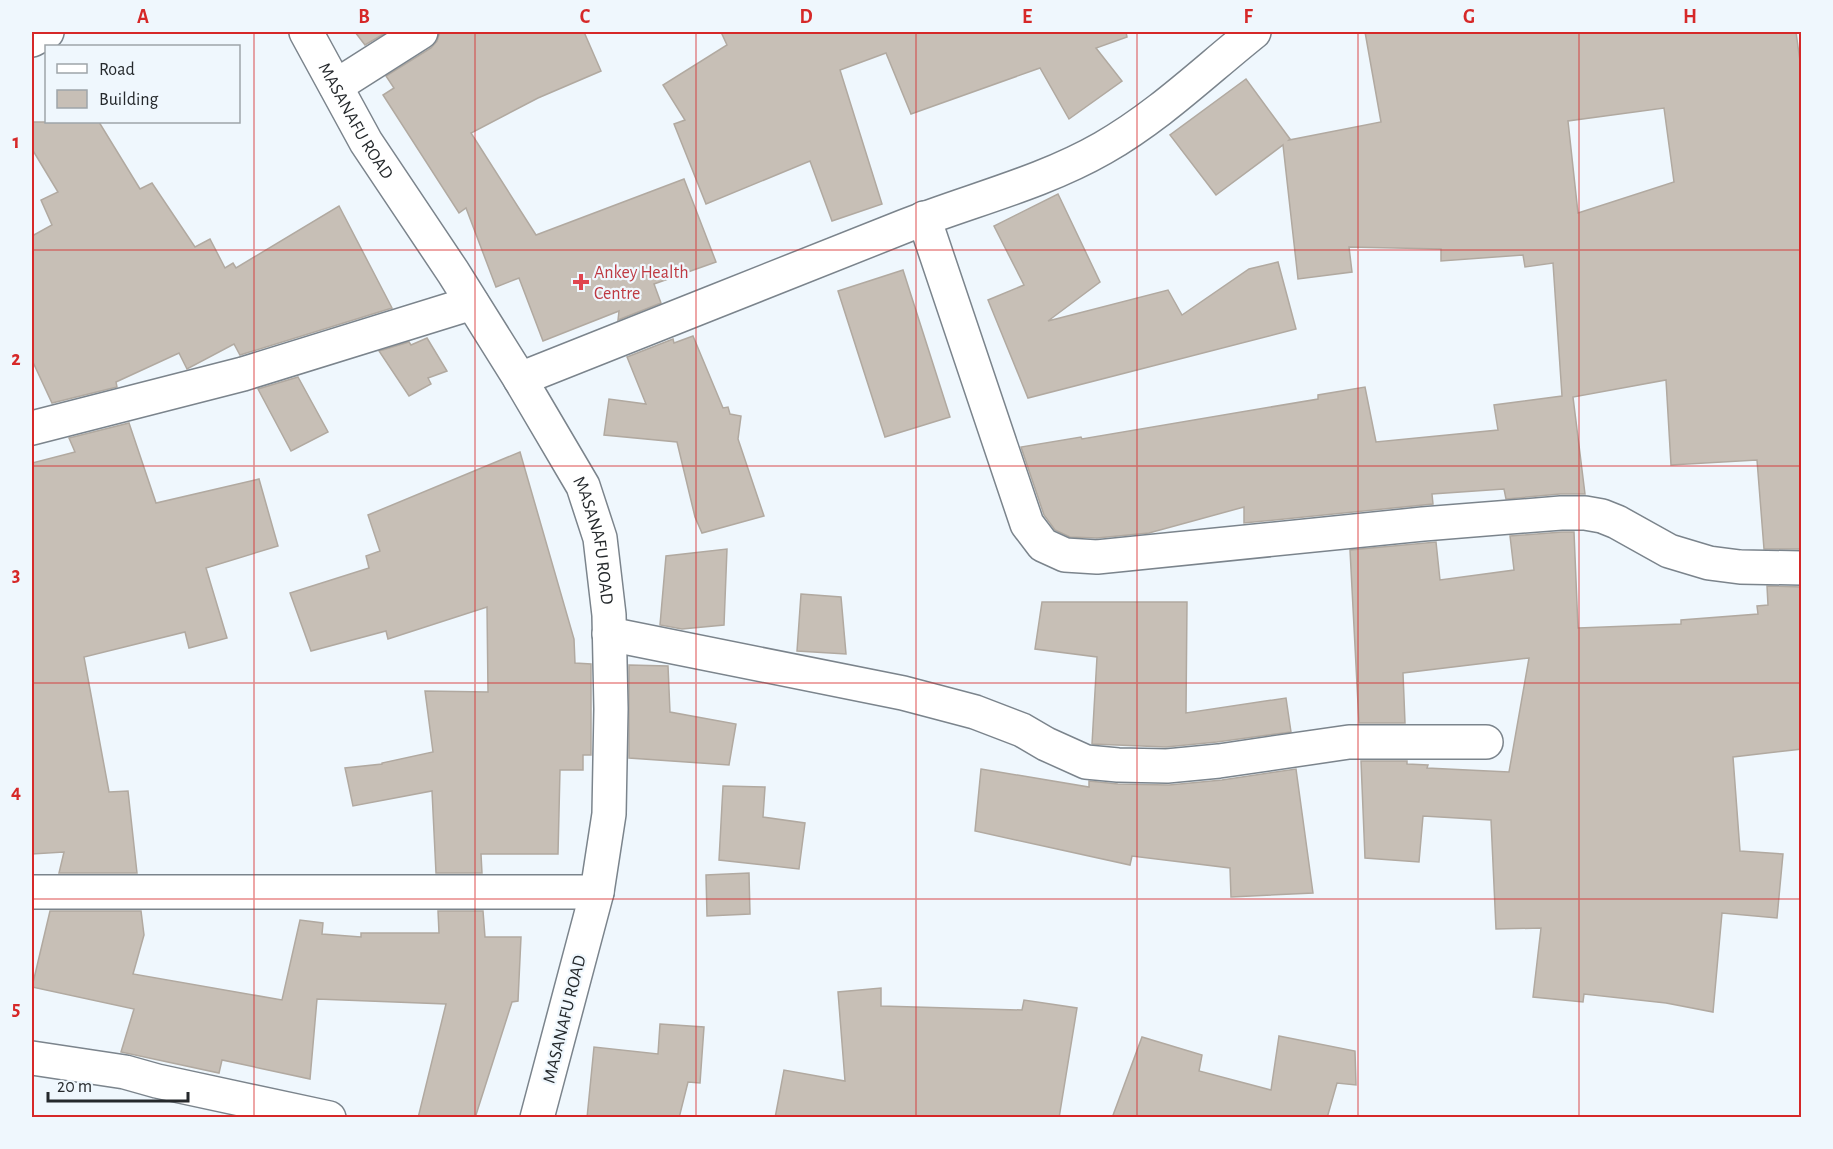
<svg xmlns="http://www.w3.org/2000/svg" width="1833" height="1149" font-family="'Alegreya Sans',sans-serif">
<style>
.building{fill:#c7bfb6;stroke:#b1a9a0;stroke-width:1.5;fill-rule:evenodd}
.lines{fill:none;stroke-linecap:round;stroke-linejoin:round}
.minor-casing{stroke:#7b848c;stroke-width:36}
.minor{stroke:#fff;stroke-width:33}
.grid{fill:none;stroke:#d62828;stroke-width:1.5;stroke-opacity:0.55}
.health-dot{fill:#e0444e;stroke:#eff7fd;stroke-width:2}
.labels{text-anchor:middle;stroke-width:4.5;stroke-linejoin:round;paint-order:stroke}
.street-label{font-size:18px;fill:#25292c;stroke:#eff7fd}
.health-label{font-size:18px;fill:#be3a42;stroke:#eff7fd;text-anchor:start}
.neatline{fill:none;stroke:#d62828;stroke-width:2}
.grid-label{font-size:20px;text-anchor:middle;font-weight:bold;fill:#d62828}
</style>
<rect width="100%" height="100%" fill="#eff7fd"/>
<g class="building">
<path d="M 355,32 L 387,32 L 365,45 Z"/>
<path d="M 440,32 L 584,32 L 601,71 L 538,98 L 471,133 L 536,235 L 684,179 L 716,262 L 654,284 L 661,303 L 618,320 L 619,311 L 543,341 L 519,278 L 496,287 L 466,208 L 459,213 L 383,95 L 394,88 L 386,76 L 431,48 L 437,41 Z"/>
<path d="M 721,32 L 1126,32 L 1127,37 L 1096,48 L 1122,81 L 1069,119 L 1040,68 L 911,114 L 886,53 L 840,70 L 882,204 L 832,221 L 810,161 L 706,204 L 674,124 L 685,120 L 663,85 L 727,45 Z"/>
<path d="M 1365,32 L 1796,32 L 1802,76 L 1802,549 L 1764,549 L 1757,460 L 1671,465 L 1666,380 L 1573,397 L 1585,494 L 1560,494 L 1506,499 L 1504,489 L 1432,494 L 1433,504 L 1244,523 L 1244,507 L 1149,533 L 1097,538 L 1070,537 L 1055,530 L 1044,515 L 1021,447 L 1081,437 L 1082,439 L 1318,399 L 1318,395 L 1365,387 L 1376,442 L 1498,430 L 1494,405 L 1562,396 L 1553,263 L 1525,267 L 1523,255 L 1441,261 L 1441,249 L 1349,247 L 1352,272 L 1298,279 L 1283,145 L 1216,195 L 1170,135 L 1246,79 L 1290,139 L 1289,140 L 1381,122 ZM 1664,108 L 1674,182 L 1578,213 L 1568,121 Z"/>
<path d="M 32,122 L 99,122 L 140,189 L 152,183 L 195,247 L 210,239 L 225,268 L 233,263 L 236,268 L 339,206 L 392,308 L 240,355 L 234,344 L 187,369 L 179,353 L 116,382 L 117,387 L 52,403 L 32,360 L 32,236 L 52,225 L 41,200 L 58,192 L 32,149 Z"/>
<path d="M 1058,194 L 1100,282 L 1048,321 L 1168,290 L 1182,315 L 1249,269 L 1278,262 L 1296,329 L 1028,398 L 988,300 L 1024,285 L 994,226 Z"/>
<path d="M 903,270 L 950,417 L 885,437 L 838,291 Z"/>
<path d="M 693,336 L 723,408 L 728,407 L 730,414 L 741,416 L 738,439 L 764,516 L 702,533 L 695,517 L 677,442 L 604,435 L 609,399 L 646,404 L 627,357 L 673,339 L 674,343 Z"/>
<path d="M 427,338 L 447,371 L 428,378 L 431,384 L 409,396 L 379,351 L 409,342 L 411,345 Z"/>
<path d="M 298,377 L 328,432 L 291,451 L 258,389 Z"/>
<path d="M 129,423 L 156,503 L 259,479 L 278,546 L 206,568 L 227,638 L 189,648 L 185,632 L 84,657 L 109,792 L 128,791 L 137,873 L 59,873 L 64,852 L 32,854 L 32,463 L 75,452 L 69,438 Z"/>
<path d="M 520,452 L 574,639 L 575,663 L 591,664 L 591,755 L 583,755 L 583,770 L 560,770 L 558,854 L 481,854 L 482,873 L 436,873 L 432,791 L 353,806 L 345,768 L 382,764 L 382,763 L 433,752 L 425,691 L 488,692 L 487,607 L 388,639 L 386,631 L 311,651 L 290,593 L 369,568 L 366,556 L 380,551 L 368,515 Z"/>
<path d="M 1562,532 L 1574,532 L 1578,628 L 1681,624 L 1681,620 L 1758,614 L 1757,606 L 1768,605 L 1767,586 L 1802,587 L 1802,749 L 1733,757 L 1740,851 L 1783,854 L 1777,918 L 1722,913 L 1713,1012 L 1666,1003 L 1584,994 L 1583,1002 L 1533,997 L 1541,928 L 1496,929 L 1491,820 L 1423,816 L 1419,862 L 1365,858 L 1361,761 L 1407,761 L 1407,764 L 1428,765 L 1427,768 L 1509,772 L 1529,658 L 1403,673 L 1405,723 L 1359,723 L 1350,550 L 1436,542 L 1440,580 L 1514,570 L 1510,536 Z"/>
<path d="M 727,549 L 724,625 L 682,629 L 660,625 L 666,556 Z"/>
<path d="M 801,594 L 841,597 L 846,654 L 797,651 Z"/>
<path d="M 1042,602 L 1187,602 L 1186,713 L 1286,698 L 1291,732 L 1217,742 L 1166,747 L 1092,744 L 1097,657 L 1035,649 Z"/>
<path d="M 629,665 L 668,666 L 670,712 L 736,724 L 729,765 L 629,758 Z"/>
<path d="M 981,769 L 1089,787 L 1089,781 L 1118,784 L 1169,785 L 1222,780 L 1296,769 L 1313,893 L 1231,897 L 1230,868 L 1132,856 L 1130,865 L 975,831 Z"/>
<path d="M 723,786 L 765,787 L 763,817 L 805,823 L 799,869 L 719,860 Z"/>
<path d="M 749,873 L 750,914 L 707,916 L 706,875 Z"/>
<path d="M 50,911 L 141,911 L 144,935 L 133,974 L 282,1000 L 300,920 L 323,923 L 322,934 L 361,937 L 361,933 L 439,933 L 438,911 L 483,911 L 485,937 L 521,937 L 518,1001 L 512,1002 L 475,1118 L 418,1118 L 446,1004 L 317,999 L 310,1079 L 222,1060 L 219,1073 L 121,1052 L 134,1009 L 32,987 Z"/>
<path d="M 881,988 L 881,1006 L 1022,1010 L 1024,1000 L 1077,1008 L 1059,1118 L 775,1118 L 784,1070 L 845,1081 L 838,992 Z"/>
<path d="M 660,1024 L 704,1027 L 700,1083 L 688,1082 L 679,1118 L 587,1118 L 594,1047 L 658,1054 Z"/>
<path d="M 1279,1036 L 1355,1051 L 1356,1085 L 1337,1083 L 1327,1118 L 1112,1118 L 1142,1037 L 1202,1055 L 1199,1071 L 1271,1090 Z"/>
</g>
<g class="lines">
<defs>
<g id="minor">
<path id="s1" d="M 306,32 L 366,142 L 453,272 L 520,379 L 583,486 L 600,538 L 609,615 L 611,709 L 609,814 L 597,892 L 537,1118"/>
<path d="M 32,40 L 47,32"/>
<path d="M 336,86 L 421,32"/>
<path d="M 924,218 L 1027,524 L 1043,545 L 1065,555 L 1097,557 L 1423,524 L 1561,513 L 1585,513 L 1602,516 L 1617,522 L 1669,551 L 1709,563 L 1740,567 L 1802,568"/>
<path d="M 520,379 C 649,329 776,276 905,226 C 971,200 1042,183 1103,148 C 1159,116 1204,72 1254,32"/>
<path d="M 32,428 L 243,374 L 472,303"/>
<path d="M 609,634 L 903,693 L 975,712 L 1022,730 L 1046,744 L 1086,762 L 1118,765 L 1167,766 L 1219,761 L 1349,742 L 1486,742"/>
<path d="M 32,892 L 597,892"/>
<path d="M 32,1058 L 125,1072 L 157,1081 L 329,1118"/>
</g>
</defs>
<use href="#minor" class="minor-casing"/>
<use href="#minor" class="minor"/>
</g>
<path class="grid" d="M 254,32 L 254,1118M 475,32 L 475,1118M 696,32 L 696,1118M 916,32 L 916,1118M 1137,32 L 1137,1118M 1358,32 L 1358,1118M 1579,32 L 1579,1118M 32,250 L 1802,250M 32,466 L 1802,466M 32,683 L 1802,683M 32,899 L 1802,899"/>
<path class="health-dot" d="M578 273h6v6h6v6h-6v6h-6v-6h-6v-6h6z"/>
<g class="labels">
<g class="street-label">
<text dy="6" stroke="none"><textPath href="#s1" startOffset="102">MASANAFU ROAD</textPath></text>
<text dy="6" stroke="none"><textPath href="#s1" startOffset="588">MASANAFU ROAD</textPath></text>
<text transform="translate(564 1019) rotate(-76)" y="6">MASANAFU ROAD</text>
</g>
<g class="health-label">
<text x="594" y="278">Ankey Health<tspan x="594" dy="21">Centre</tspan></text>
</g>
</g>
<rect width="1833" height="1149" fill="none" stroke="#eff7fd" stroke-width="66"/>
<rect x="45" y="45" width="195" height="78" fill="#eff7fd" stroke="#9ea5a9" stroke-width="1.5"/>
<rect x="57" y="64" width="30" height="9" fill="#ffffff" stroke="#9ea5a9" stroke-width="1.5"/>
<text x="99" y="75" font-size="18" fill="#25292c">Road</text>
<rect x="57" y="90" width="30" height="18" fill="#c7bfb6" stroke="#9ea5a9" stroke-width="1.5"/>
<text x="99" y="105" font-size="18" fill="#25292c">Building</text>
<path d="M48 1092v9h140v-9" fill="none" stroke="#25292c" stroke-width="3"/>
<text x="57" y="1092" font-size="18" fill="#25292c" stroke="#eff7fd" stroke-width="4.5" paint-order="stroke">20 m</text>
<rect x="33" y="33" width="1767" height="1083" class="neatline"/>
<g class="grid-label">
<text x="143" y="23">A</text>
<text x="364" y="23">B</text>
<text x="585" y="23">C</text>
<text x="806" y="23">D</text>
<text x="1027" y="23">E</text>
<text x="1248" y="23">F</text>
<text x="1469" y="23">G</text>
<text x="1690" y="23">H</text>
<text x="16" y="148">1</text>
<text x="16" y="365">2</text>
<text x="16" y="581">3</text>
<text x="16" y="798">4</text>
<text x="16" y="1015">5</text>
</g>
</svg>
